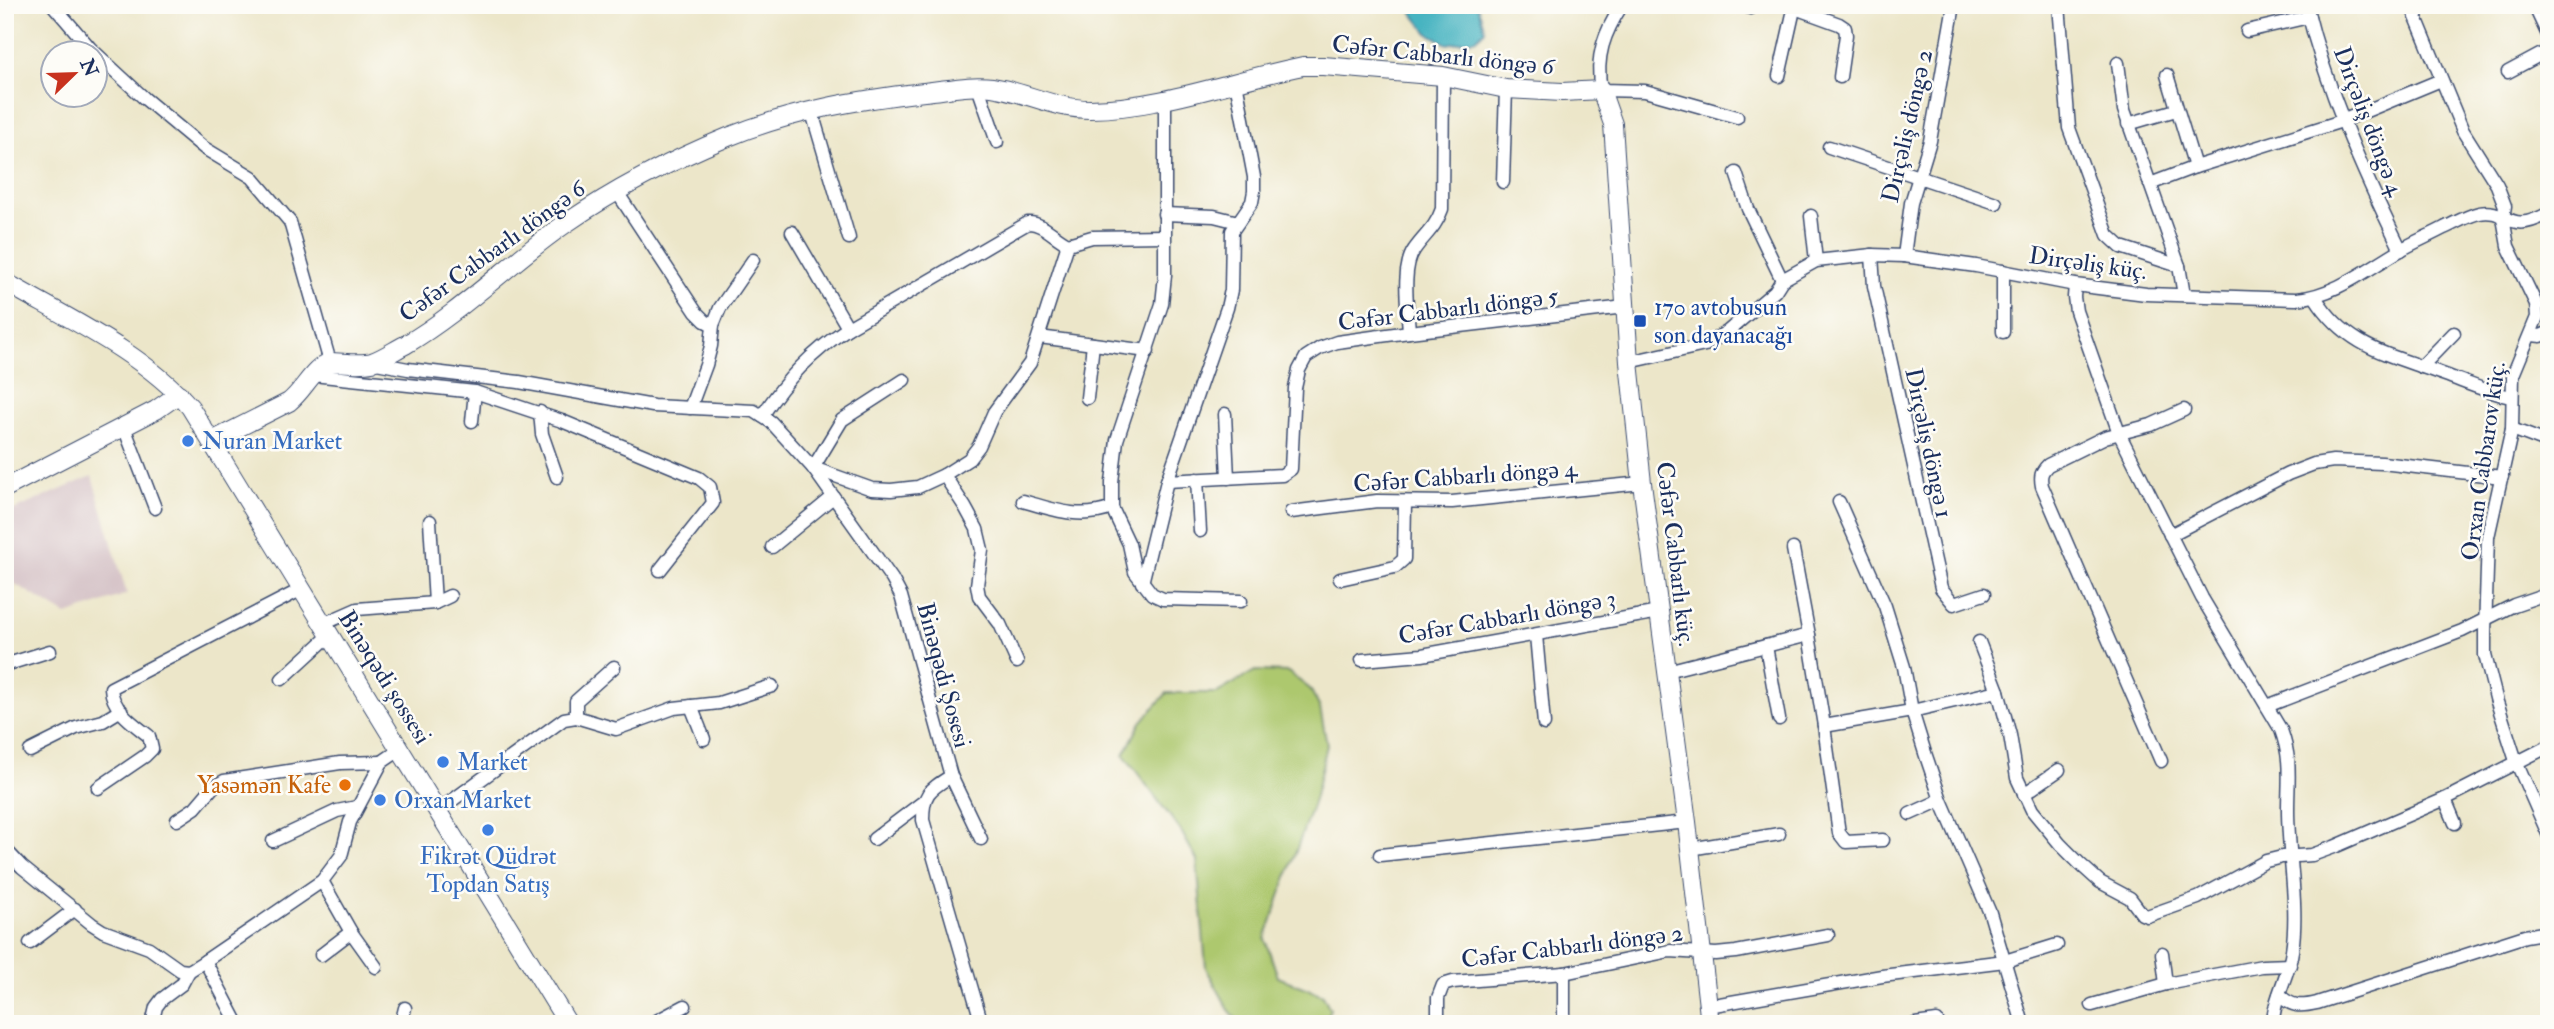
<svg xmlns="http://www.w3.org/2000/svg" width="2554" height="1029" font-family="'IM FELL Double Pica',serif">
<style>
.industrial{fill:#d2bec3}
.green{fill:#adc86e;stroke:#647c66;stroke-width:2}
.water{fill:#46b4c1;stroke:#307290;stroke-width:2}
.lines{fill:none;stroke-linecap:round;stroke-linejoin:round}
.street-casing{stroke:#3a4a6e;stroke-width:15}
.secondary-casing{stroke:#3a4a6e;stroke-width:20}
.street{stroke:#fff;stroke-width:12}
.secondary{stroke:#fff;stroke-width:18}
.transit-dot{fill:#1a4fb4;stroke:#fdfcf7;stroke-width:2.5}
.shop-dot{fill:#3f7fe0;stroke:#fdfcf7;stroke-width:2.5}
.food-dot{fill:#e8710a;stroke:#fdfcf7;stroke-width:2.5}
.labels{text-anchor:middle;stroke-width:5;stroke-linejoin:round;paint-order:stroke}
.street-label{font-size:24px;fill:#1b2f5e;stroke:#fdfcf7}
.transit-label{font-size:24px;fill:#164399;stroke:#fdfcf7;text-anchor:start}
.shop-label{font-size:24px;fill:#366cbe;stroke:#fdfcf7;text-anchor:start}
.food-label{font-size:24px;fill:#c56008;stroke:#fdfcf7;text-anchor:end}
</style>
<rect width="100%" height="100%" fill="#fdfcf7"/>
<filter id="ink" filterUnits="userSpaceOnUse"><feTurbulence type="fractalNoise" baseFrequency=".0143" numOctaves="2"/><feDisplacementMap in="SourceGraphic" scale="14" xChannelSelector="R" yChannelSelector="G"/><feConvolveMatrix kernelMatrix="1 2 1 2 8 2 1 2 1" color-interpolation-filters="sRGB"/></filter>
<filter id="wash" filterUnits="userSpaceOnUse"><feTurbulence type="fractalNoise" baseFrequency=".00686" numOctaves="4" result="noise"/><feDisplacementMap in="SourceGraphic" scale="28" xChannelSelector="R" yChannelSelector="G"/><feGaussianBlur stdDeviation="1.57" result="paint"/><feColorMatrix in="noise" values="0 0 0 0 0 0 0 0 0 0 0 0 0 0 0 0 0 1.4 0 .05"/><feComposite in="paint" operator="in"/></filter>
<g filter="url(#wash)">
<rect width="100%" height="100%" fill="#ece6c9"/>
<path class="industrial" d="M 92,476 L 127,594 L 67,615 L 5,578 L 5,514 Z"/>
<path class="green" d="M 1255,671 L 1288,672 L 1310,689 L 1320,708 L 1327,745 L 1314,800 L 1265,939 L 1278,977 L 1323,995 L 1330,1009 L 1323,1024 L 1241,1024 L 1229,1010 L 1206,968 L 1197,860 L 1181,831 L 1124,755 L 1141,722 L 1167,693 L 1217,693 Z"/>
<path class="water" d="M 1406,5 L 1477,5 L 1485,30 L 1476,39 L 1447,44 L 1428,33 Z"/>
</g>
<g filter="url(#ink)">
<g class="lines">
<defs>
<g id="street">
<path d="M 53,5 L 90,48 L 144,98 L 204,148 L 252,177 L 290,222 L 330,362"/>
<path d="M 1622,5 C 1604,33 1595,57 1601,90 L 1645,91 L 1737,117"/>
<path d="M 2059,5 L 2069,128 L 2108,235 L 2121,247 L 2179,266"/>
<path d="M 2306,5 C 2327,91 2362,170 2401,250"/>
<path d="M 2411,5 L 2463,131 L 2497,185 L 2505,206 L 2503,218 L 2508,246 L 2536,304 L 2537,317 L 2513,375 L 2512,429 L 2488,537 L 2485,632 L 2485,655 L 2497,702 L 2516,761 L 2549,836"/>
<path d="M 2534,5 L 2549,37"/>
<path d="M 1750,8 L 1751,5"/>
<path d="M 1795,8 L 1839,24 L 1845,28 L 1846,35 L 1840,77"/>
<path d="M 2247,31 L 2309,17"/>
<path d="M 2118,63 L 2124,110 L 2179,266 L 2184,295"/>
<path d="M 2508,72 L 2549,50"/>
<path d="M 2167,75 L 2195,167"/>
<path d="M 1779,76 L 1795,5"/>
<path d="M 1236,82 L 1254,177 L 1254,191 L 1252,202 L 1232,231 L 1231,290 L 1227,308 L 1167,481 L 1282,475 L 1291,469 L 1295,388 L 1299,370 L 1306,357 L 1320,348 L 1337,342 L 1409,332 L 1625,307"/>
<path d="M 978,87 L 997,142"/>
<path d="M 1165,99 L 1165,275 L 1162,304 L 1117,440 L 1112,482 L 1112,508 L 1129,544 L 1135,572 L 1152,594 L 1163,599 L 1241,601"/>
<path d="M 811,109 L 849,238"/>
<path d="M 2128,124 L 2176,110"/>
<path d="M 1829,147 L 1996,203"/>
<path d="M 1736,173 L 1748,209 L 1782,280"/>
<path d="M 1503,182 L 1506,89"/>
<path d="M 2150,184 L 2195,167 L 2342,121 L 2441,80"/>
<path d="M 617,192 L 696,312 L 705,321 L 713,325"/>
<path d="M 1164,214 L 1214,216 L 1238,222"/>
<path d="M 1811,216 L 1816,261"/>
<path d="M 792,232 L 848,328"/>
<path d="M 1872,255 L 1874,286 L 1941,588 L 1954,604 L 1984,594"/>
<path d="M 1904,256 L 1911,203 L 1930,141 L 1954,5"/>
<path d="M 2003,271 L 2003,332"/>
<path d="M 2075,285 L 2074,297 L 2076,311 L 2119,433 L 2202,598 L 2281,730 C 2292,760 2288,779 2288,810 C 2288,856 2299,905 2292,951 C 2289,976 2273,999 2273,1024"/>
<path d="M 2315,297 C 2349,350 2390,354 2445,375 C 2467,383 2487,392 2511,397"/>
<path d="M 1409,332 C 1408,310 1401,268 1414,250 C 1425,234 1435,229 1442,209 L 1443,76"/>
<path d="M 2532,335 L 2541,336 L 2549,332"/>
<path d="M 1039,337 L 1148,351"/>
<path d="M 371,362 L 408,369 L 519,382 L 653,406 L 754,411 L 771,422 L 813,468 L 892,579 L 901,596 L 951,776 C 929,790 923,793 923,820 L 982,1024"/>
<path d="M 1629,362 L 1705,345 L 1727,332 L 1775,291 L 1782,280 L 1816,261 L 1872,255 L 1904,256 L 1976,266 L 2075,285 L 2146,294 L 2296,299 C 2333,296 2365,271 2397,252 C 2412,243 2429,236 2444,228 C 2455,223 2467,216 2479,213 C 2509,207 2506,237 2549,213"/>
<path d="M 2421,367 L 2454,333"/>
<path d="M 313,375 L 475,392 L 562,421 L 699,478 L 710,487 L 713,503 L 660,570"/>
<path d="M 904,380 L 842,420 L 813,468 L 872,489 L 891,490 L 918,487 L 944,475 L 969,459 L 979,446 L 994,412 L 1030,363 L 1068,244 L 1092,237 L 1164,236"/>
<path d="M 1087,398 L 1093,344"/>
<path d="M 690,408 L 706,365 L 711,346 L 713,325 L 720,308 L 753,260"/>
<path d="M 540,412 L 542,434 L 557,477"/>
<path d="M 1225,414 L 1228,478"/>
<path d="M 762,416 C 787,378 811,353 848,328 L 1028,223 C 1042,222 1055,238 1068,244"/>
<path d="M 472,421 L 475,392"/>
<path d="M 124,427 L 155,508"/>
<path d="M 2512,429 L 2549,443"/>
<path d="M 944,475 L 965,507 L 977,529 L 982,550 L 977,585 L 979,596 L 1000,624 L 1017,662"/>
<path d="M 1197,479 L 1200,531"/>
<path d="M 1023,501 C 1054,510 1081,520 1112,508"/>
<path d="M 1839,502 L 1885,606 L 1904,667 L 1912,711 L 1925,753 L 1941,800 L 1990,913 L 2023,1024"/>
<path d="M 1291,512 L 1377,501 L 1452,502 L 1642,483"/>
<path d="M 430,521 L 435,603"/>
<path d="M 2170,535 L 2288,474 L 2314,464 L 2333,461 L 2382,463 L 2502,477"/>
<path d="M 772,547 L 833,497"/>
<path d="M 1793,549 L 1809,635"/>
<path d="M 1340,579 L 1395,567 L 1404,559 L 1405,503"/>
<path d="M 1142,583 L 1167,481"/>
<path d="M 323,624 L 357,609 L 435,603 L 450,596"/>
<path d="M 1536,635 L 1544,724"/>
<path d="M 1979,642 L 1998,691"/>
<path d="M 1766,646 L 1779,719"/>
<path d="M 1362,660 L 1422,655 L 1659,612"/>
<path d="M 5,665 L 50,651"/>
<path d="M 1667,671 L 1809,635 L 1824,726 L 1912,711 L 1998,691 L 2010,735 L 2017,778 L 2032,810 L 2060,844 L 2080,864 L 2100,882 L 2130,898 L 2142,914 L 2147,916 L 2198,898 L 2266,861 L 2282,857 L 2312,855 L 2334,847 L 2445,799 L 2549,746"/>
<path d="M 282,679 L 330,635"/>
<path d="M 691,706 L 704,739"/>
<path d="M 2267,706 L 2462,631 L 2514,605 L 2549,593"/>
<path d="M 576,717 L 576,701 L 614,667"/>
<path d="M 1824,726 L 1839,833 L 1846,842 L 1883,840"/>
<path d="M 30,751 L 76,728 L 103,721 L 121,710"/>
<path d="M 2161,761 L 2042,486 C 2040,476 2041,472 2048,465 L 2105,437 L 2151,425 L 2184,410"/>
<path d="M 951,776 L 981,839"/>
<path d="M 98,788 L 145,756 L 152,749 L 149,736 C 134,724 112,710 111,688 L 302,589"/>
<path d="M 2024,794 L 2059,770"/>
<path d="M 2445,799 L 2455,823"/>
<path d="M 439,810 L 564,719 L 576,717 L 616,729 L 674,708 L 719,703 L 772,686"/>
<path d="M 1910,814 L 1941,800"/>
<path d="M 177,820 L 195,808 L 213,787 L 224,781 L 340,763 L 382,762"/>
<path d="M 874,839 L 923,802"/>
<path d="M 273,841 L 337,811 L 357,807"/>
<path d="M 5,849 L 22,867 L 92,924 L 103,931 L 149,948 L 180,970 L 189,971 L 205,961"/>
<path d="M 1690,849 L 1779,834"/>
<path d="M 1380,855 L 1687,822"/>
<path d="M 322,881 L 351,932 L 376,967"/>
<path d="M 30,943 L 75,909"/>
<path d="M 2162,953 L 2166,984"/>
<path d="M 321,955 L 351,932"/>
<path d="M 1564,973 L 1564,1024"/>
<path d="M 2279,995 C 2292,1007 2300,1007 2317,1003 L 2525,936 L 2549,932"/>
<path d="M 2092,1005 L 2166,984 L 2262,966 L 2290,965"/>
<path d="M 1708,1006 L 1882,976 L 2005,961 L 2057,945"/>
<path d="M 152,1024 L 156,1007 L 162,999 L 182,984 L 189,971"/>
<path d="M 238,1024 L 205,961 L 322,881 L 341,856 L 350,822 L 382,762 L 401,749"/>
<path d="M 401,1024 L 405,1008"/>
<path d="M 651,1024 L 685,1006"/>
<path d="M 1438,1024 L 1438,998 L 1443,985 L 1453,982 L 1564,973 L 1670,951 L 1716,954 L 1736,952 L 1828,935"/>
<path d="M 1915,1024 L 1937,1021"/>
</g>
<g id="secondary">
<path d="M 5,282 C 67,318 143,353 190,407 L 568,1024"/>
<path d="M 212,441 L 289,402 C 305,389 312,369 330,362 C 342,362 359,365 372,362 C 383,358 395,350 405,345 C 463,311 510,262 565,224 C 616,189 672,160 728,137 C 792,111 856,100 924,92 C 946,90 970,84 992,87 C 1026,92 1055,109 1090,109 C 1162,108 1233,80 1303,66 L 1323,66 L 1443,76 L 1506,89 L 1562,92 L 1601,90 L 1613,124 L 1629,362 L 1642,483 L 1687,822 L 1710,1024"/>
<path d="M 5,488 L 156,410 L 179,394"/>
</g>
</defs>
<use href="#street" class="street-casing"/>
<use href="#secondary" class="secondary-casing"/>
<use href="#street" class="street"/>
<use href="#secondary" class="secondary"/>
</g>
</g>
<rect class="transit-dot" x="1633" y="314" width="14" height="14" rx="3.5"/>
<g class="shop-dot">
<circle cx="188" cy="441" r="7"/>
<circle cx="443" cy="762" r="7"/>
<circle cx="380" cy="800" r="7"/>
<circle cx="488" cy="830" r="7"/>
</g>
<circle class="food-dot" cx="345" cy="785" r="7"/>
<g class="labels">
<g class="street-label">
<text transform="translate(1443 55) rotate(6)" y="8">Cəfər Cabbarlı döngə 6</text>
<text transform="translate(2369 121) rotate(69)" y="8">Dirçəliş döngə 4</text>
<text transform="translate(1907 126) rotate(-77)" y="8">Dirçəliş döngə 2</text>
<text transform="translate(492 251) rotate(-36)" y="8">Cəfər Cabbarlı döngə 6</text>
<text transform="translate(2088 263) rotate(8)" y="8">Dirçəliş küç.</text>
<text transform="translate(1448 309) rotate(-7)" y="8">Cəfər Cabbarlı döngə 5</text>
<text transform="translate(1929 443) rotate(78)" y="8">Dirçəliş döngə 1</text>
<text transform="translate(2483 461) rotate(-82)" y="8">Orxan Cabbarov küç.</text>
<text transform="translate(1465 476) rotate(-4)" y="8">Cəfər Cabbarlı döngə 4</text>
<text transform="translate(1676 554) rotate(83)" y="8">Cəfər Cabbarlı küç.</text>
<text transform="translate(1507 617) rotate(-10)" y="8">Cəfər Cabbarlı döngə 3</text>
<text transform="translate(944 675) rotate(75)" y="8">Binəqədi Şosesi</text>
<text transform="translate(385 677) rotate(58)" y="8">Binəqədi şossesi</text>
<text transform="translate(1572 946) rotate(-7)" y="8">Cəfər Cabbarlı döngə 2</text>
</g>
<g class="transit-label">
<text x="1654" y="315">170 avtobusun<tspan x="1654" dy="28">son dayanacağı</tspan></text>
</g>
<g class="shop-label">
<text x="202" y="449">Nuran Market</text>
<text x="457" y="770">Market</text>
<text x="394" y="808">Orxan Market</text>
<text x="488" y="864" text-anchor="middle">Fikrət Qüdrət<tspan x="488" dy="28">Topdan Satış</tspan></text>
</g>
<g class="food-label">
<text x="331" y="793">Yasəmən Kafe</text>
</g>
</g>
<rect width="2554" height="1029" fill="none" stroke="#fdfcf7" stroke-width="28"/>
<g transform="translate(74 74) rotate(67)"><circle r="33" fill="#fdfcf7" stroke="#a3aaba" stroke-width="2"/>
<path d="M0-5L12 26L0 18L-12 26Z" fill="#c8321e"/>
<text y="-10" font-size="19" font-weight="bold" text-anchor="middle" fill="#1b2f5e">N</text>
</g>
</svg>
